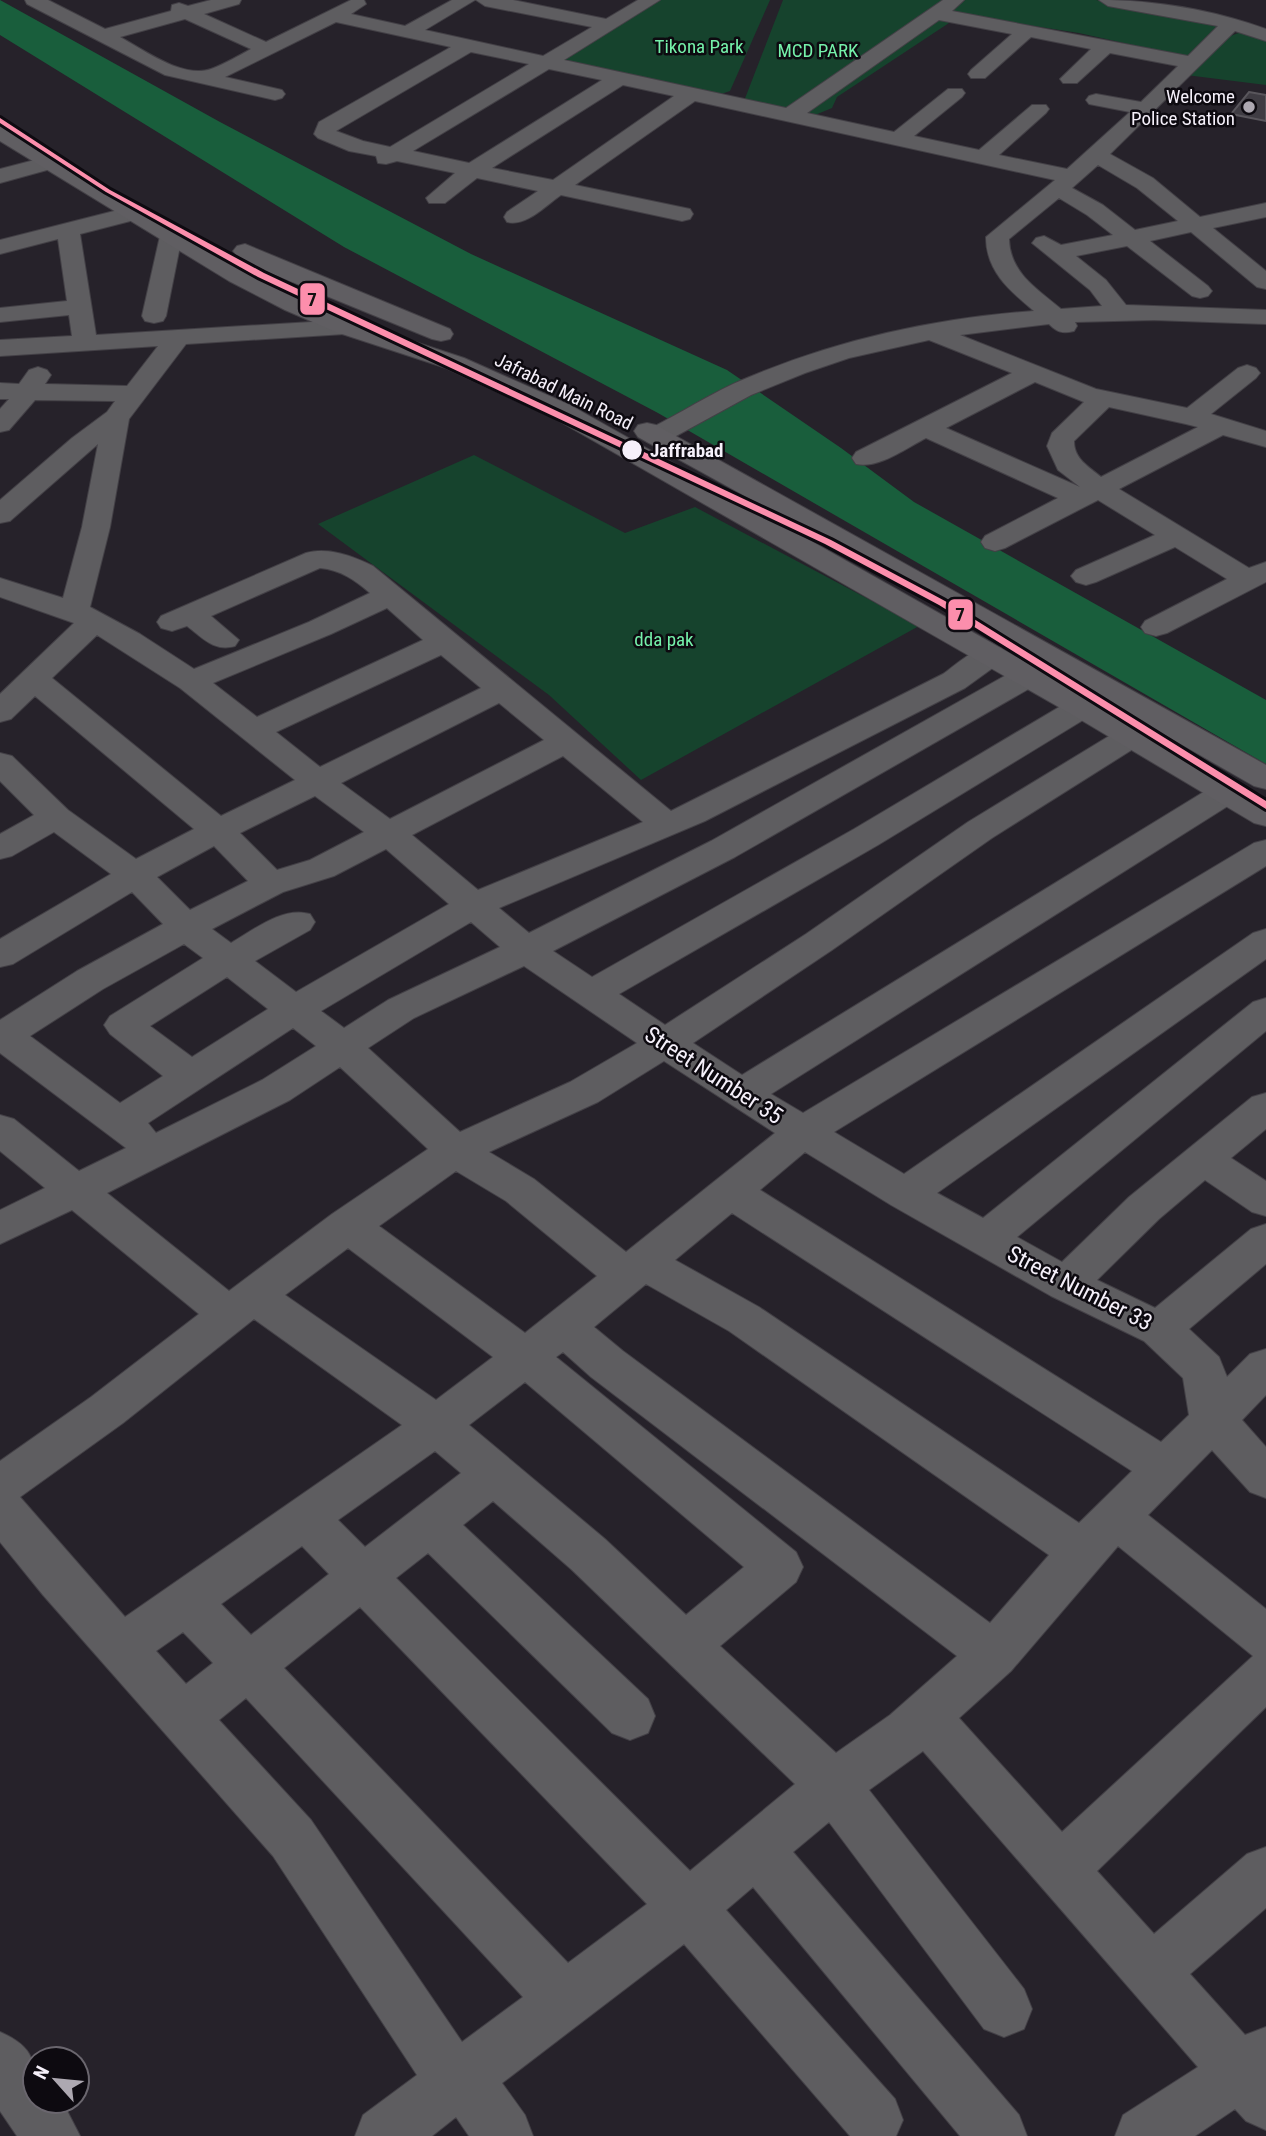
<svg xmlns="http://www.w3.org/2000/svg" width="1266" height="2136" font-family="'Roboto Condensed',sans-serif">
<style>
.green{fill:#16432d}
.water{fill:#195e3c}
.building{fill:#3f3c43;stroke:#59565c;stroke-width:2}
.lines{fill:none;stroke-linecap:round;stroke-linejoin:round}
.minor-casing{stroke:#434046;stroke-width:2}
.major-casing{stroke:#434046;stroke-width:2}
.minor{fill:#5e5d60;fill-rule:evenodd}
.major{fill:#605e62;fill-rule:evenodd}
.metro-1-casing{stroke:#0d0a10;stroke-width:6}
.metro-1{fill:#fc8eac;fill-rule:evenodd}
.poi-dot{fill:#ada8b1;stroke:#0d0a10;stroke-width:2.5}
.stop-dot{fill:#f5f0fa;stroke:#0d0a10;stroke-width:2.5}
.labels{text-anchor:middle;stroke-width:5;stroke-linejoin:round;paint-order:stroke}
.far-park-label{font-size:19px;fill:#75f1aa;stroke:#0d0a10}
.far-poi-label{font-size:19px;fill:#f5f0fa;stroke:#0d0a10;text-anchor:end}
.far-street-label{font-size:19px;fill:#f5f0fa;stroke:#0d0a10}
.far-stop-label{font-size:19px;font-weight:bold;fill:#f5f0fa;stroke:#0d0a10;text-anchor:start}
.street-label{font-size:23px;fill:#f5f0fa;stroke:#0d0a10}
.line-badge{stroke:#0d0a10;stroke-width:2.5}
.pale-badge-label{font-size:19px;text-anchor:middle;font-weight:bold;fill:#111}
</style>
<rect width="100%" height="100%" fill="#26222a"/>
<g class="green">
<path d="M 660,0 L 770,0 L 730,91 L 715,96 L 553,62 Z"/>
<path d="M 783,0 L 949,0 L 952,21 L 837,97 L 832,108 L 815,115 L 744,101 Z"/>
<path d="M 953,0 L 1096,0 L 1229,24 L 1187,57 L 1079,33 L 943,12 Z"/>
<path d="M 1246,30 L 1266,31 L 1266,85 L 1186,75 L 1228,37 Z"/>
<path d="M 474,455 L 625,533 L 695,507 L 919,626 L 641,780 L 549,695 L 318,524 Z"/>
</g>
<path class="water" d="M 0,0 L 220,122 L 471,254 L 727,370 L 841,448 L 914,502 L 1266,700 L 1266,764 L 658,413 L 344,247 L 0,35 Z"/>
<path class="building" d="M 1249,92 L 1266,95 L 1266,121 L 1231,114 Z"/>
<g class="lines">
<defs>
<g id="minor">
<path d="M 25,0 L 48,0 L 105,29 L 171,11 L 172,5 L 179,3 L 188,6 L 211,0 L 241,0 L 239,4 L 204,14 L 266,42 L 351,0 L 364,0 L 366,4 L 351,14 L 405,26 L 452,0 L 475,0 L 425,30 L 543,56 L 592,27 L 485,6 L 476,0 L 513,0 L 606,19 L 638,0 L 660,0 L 564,60 L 786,108 L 943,0 L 964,0 L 952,11 L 1188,56 L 1218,26 L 1108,6 L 1099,0 C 1155,0 1213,10 1266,29 L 1266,41 L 1235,31 L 1110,154 L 1153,178 L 1200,217 L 1266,203 L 1266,217 L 1213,228 L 1266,271 L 1266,289 L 1257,287 L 1191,232 L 1150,241 L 1208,286 L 1212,291 L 1208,296 L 1200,298 L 1192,296 L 1127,246 L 1076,256 L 1106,280 L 1126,305 L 1266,310 L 1266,324 L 1154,320 L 1075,322 L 1077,326 L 1074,331 C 1062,334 1057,332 1049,324 L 960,335 L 1096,389 L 1187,408 L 1238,368 L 1247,365 L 1256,368 L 1260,373 L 1256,378 L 1211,414 L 1266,431 L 1266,447 L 1223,435 L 1119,489 L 1249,568 L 1266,562 L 1266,582 L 1167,633 L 1156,636 L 1145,633 L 1141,627 L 1145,621 L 1227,579 L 1175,547 L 1096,582 L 1086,585 L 1076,582 L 1071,576 L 1076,570 L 1155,535 L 1098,500 L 1005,548 L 995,551 L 985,548 L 981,542 L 985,536 L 1058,498 L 926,438 C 906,448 879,469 856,464 L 852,458 L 856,452 L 1012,373 L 929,340 L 849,358 L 805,373 L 751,395 L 665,442 L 656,444 L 647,442 L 643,436 L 647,430 C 680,414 712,392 747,378 C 837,340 936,318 1034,311 C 1009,290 986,271 986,237 L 1055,180 L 695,101 L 575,185 L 690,209 L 693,214 L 690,219 L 682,221 L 561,195 C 545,206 526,227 507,222 L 504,217 L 507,212 L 538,191 L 477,178 L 445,203 L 429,203 L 426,198 L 455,173 L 397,161 L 386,164 L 378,163 L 376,156 L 349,151 L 318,138 L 314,134 L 319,122 L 451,47 L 336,22 L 225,77 L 282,90 L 285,94 L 282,98 L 275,100 L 165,75 L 27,4 ZM 185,19 L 251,49 C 238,56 225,64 211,69 C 183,79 144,50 120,37 ZM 939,20 L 1012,34 L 971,70 L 968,74 L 971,78 L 985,78 L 1031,37 L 1091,49 L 1060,79 L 1063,83 L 1077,83 L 1110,53 L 1178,66 L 1141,102 L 1096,94 L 1089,96 L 1086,100 L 1089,104 L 1130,112 L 1067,169 L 999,155 L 1046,113 L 1049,109 L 1046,105 L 1032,105 L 979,150 L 914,136 L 962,97 L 965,93 L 962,89 L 948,89 L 894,132 L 807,113 ZM 471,52 L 529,64 L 390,147 L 363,141 L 336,131 ZM 549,69 L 602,80 L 469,163 L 413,151 ZM 623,85 L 674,96 L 553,180 L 492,168 ZM 1098,165 L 1137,188 L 1178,221 L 1135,230 L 1103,205 L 1072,188 ZM 1059,198 L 1087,215 L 1113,235 L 1061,245 L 1044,236 L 1036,238 L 1032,243 L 1090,290 L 1102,306 L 1061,309 C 1037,289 1010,273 1009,239 ZM 1035,382 L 1084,402 L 1052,433 L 1047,446 L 1058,470 L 1080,487 L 946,428 ZM 1109,407 L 1186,424 L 1198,427 L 1101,477 C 1088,466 1074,459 1074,441 Z"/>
<path d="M 50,156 L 58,157 L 61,162 L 58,167 L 0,183 L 0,169 Z"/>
<path d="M 134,206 L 142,208 L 145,213 L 142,218 L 80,234 L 96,335 L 345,320 L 354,322 L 357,327 L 354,332 L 345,334 L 186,344 L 129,419 L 110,527 L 90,607 L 140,634 L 194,669 L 309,622 L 370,593 C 355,580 341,570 320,568 L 211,616 L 239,640 L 235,646 C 214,652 203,638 187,626 L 172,631 L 161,628 L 157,622 L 161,616 L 306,553 C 329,547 352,556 373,566 L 671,811 L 943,674 C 961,661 978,643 1001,648 L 1005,655 L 1001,662 L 965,688 L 705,821 L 499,908 L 529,933 L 711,841 L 1017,669 L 1028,667 L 1039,669 L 1044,676 L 1039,683 L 735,857 L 553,951 L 592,977 L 854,829 L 1071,700 L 1082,697 L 1093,700 L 1098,707 L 1093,714 L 878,845 L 619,994 L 665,1025 L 806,934 L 968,822 L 1119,730 L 1130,727 L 1141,730 L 1146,737 L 1141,744 L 992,838 L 832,950 L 693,1043 L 742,1075 L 1215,785 L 1227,782 L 1239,785 L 1244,792 L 1239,799 L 771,1094 L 803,1113 L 1254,843 L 1266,840 L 1266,866 L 834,1132 L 904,1174 L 1253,933 L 1266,929 L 1266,959 L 937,1193 L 983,1218 L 1253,1002 L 1266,998 L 1266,1031 L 1017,1237 L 1062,1262 L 1129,1197 L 1252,1097 L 1266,1093 L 1266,1129 L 1231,1158 L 1266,1181 L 1266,1216 L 1252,1212 L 1205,1180 L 1159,1219 L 1097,1280 L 1155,1308 L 1251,1229 L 1266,1224 L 1266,1264 L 1189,1329 L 1219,1357 L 1227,1377 L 1250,1354 L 1266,1349 L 1266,1395 L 1242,1420 L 1266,1447 L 1266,1498 L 1250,1492 L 1212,1450 L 1148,1515 L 1266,1609 L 1266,1707 L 1097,1871 L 1154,1934 L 1247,1854 L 1266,1847 L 1266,1908 L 1190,1974 L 1245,2035 L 1266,2027 L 1266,2130 L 1246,2121 L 1235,2109 L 1195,2136 L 1115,2136 L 1123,2115 L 1198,2067 L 923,1751 L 869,1790 L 1024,1989 L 1032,2009 L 1024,2029 L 1004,2037 L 984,2029 L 829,1822 L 793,1852 L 1019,2115 L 1027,2136 L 960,2136 L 753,1887 L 726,1910 L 895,2099 L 903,2120 L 896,2136 L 850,2136 L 684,1944 L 502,2083 L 525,2115 L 533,2136 L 469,2136 L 456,2117 L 432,2136 L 355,2136 L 363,2115 L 417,2075 L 273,1856 L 43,1595 L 0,1542 L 0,1461 L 91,1397 L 199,1314 L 72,1210 L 0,1244 L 0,1210 L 45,1188 L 0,1151 L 0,1115 L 14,1119 L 79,1171 L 126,1148 L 0,1053 L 0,1020 L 77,971 L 163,924 L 132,892 L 13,964 L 0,967 L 0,939 L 111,874 L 54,832 L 12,856 L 0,859 L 0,834 L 34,815 L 0,781 L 0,753 L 12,756 L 68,810 L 136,859 L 194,829 L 35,696 L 11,719 L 0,722 L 0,694 L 74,623 L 0,597 L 0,578 L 63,598 L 82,527 L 98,444 L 10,521 L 0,523 L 0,500 L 72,438 L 107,412 L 115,401 L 35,400 L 9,430 L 0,432 L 0,409 L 9,399 L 0,399 L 0,383 L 19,384 L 29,370 L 38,367 L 47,370 L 51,375 L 45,384 L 127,386 L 158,346 L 0,356 L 0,340 L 72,336 L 69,315 L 0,322 L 0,308 L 67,301 L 58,239 L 0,254 L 0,240 ZM 387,608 L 423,640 L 257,717 L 213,683 L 331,634 ZM 97,635 L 180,688 L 295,780 L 221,816 L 52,678 ZM 441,655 L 481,688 L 320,767 L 276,732 ZM 499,703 L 544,740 L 390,819 L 341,783 ZM 563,756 L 643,822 L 478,890 L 412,835 ZM 315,796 L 364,832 L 310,860 L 277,870 L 240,833 ZM 214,846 L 248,881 L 190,910 L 157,877 ZM 386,849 L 449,904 L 296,992 L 255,961 L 310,930 L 315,922 L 310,914 C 282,906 254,930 231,943 L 212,929 L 283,892 L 334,876 ZM 471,922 L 500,947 L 388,1000 L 344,1028 L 321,1011 ZM 184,944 L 203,958 L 110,1016 L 104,1025 L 110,1034 L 163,1076 L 120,1103 L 30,1036 L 103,989 ZM 524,966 L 637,1043 L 570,1082 L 460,1132 L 368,1048 L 414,1018 ZM 227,977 L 268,1009 L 192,1057 L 150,1026 ZM 293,1028 L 316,1046 L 262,1080 L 156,1133 L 148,1123 ZM 664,1061 L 775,1133 L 626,1252 L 534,1179 L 489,1152 L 598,1102 ZM 340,1067 L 428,1149 L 332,1214 L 229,1291 L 107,1193 L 290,1100 ZM 805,1152 L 891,1205 L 1051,1296 L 1144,1341 L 1183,1378 L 1189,1415 L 1161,1442 L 760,1190 ZM 456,1171 L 506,1201 L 597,1276 L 525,1333 L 379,1226 ZM 732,1213 L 1132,1471 L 1079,1523 L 759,1307 L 675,1260 ZM 348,1248 L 493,1357 L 436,1400 L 285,1295 ZM 646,1284 L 729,1331 L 1049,1555 L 990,1623 L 623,1351 L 594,1327 ZM 254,1319 L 402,1425 L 125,1617 L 20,1497 L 123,1423 ZM 563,1352 L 591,1377 L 957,1656 L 890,1715 L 836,1753 L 720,1646 L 796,1582 L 803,1567 L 796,1552 L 556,1357 ZM 525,1382 L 744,1567 L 686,1615 L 605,1539 L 469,1425 ZM 435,1451 L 461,1473 L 365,1547 L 338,1520 ZM 493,1501 L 571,1569 L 795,1784 L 690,1871 L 396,1578 L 428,1553 L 612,1733 L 630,1740 L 648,1733 L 655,1716 L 648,1699 L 463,1525 ZM 302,1546 L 329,1574 L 251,1635 L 221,1604 ZM 1118,1546 L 1253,1656 L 1062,1832 L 959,1718 L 1011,1671 ZM 360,1607 L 647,1904 L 568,1963 L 284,1668 ZM 183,1632 L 213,1663 L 186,1684 L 156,1651 ZM 246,1698 L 523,1997 L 462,2042 L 311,1820 L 219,1720 Z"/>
<path d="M 171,229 L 179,231 L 182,236 L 166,316 L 163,321 L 154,323 L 145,321 L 142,316 L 160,236 L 163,231 Z"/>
<path d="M 0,2032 C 37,2048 35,2064 35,2101 L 62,2101 L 80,2136 L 17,2136 L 0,2111 Z"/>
</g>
<g id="major">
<path d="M 0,126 L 7,128 L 245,271 L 303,300 L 354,322 L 464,358 L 570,405 L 1093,700 L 1266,801 L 1266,826 L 1254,823 L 1071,714 L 552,417 L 446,368 L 336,332 L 285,310 L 229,281 L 0,141 Z"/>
<path d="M 245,244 L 450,329 L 453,334 L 450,339 L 441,341 L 432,339 L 270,273 L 237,256 L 233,251 L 237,246 Z"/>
<path d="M 647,423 L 656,425 L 1266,765 L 1266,789 L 1254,786 L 796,524 L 638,437 L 634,431 L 638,425 Z"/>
</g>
</defs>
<use href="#minor" class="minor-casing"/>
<use href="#major" class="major-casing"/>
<use href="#minor" class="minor"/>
<use href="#major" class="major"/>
<defs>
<path id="metro-1" d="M 0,118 L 110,190 L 264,273 L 831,540 L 945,601 L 1266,801 L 1266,809 L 939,605 L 825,544 L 258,277 L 106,192 L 0,123 Z"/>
</defs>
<use href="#metro-1" class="metro-1-casing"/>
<use href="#metro-1" class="metro-1"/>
</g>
<circle class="poi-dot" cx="1249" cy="107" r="7"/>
<circle class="stop-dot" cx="632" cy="450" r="11"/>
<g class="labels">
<g class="far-park-label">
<text x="699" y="53">Tikona Park</text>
<text x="818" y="57">MCD PARK</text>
<text x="664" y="646">dda pak</text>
</g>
<g class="far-poi-label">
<text x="1235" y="103">Welcome<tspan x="1235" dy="22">Police Station</tspan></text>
</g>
<g class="far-street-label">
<text transform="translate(564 391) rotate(26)" y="7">Jafrabad Main Road</text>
</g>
<g class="far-stop-label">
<text x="650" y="457">Jaffrabad</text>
</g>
<g class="street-label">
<text transform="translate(714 1075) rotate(33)" y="8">Street Number 35</text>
<text transform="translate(1080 1288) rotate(27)" y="8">Street Number 33</text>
</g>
</g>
<g class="line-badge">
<rect x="299" y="282" width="27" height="34" rx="7" fill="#fc8eac"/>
<rect x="947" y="598" width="27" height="33" rx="7" fill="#fc8eac"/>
</g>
<g class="pale-badge-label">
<text x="312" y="306">7</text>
<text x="960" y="621">7</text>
</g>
<g transform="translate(56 2080) rotate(297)"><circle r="33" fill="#0d0a10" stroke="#6a666e" stroke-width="2"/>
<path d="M0-5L12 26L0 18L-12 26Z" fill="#ada8b1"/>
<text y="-10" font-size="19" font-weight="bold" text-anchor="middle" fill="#f5f0fa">N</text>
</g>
</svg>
